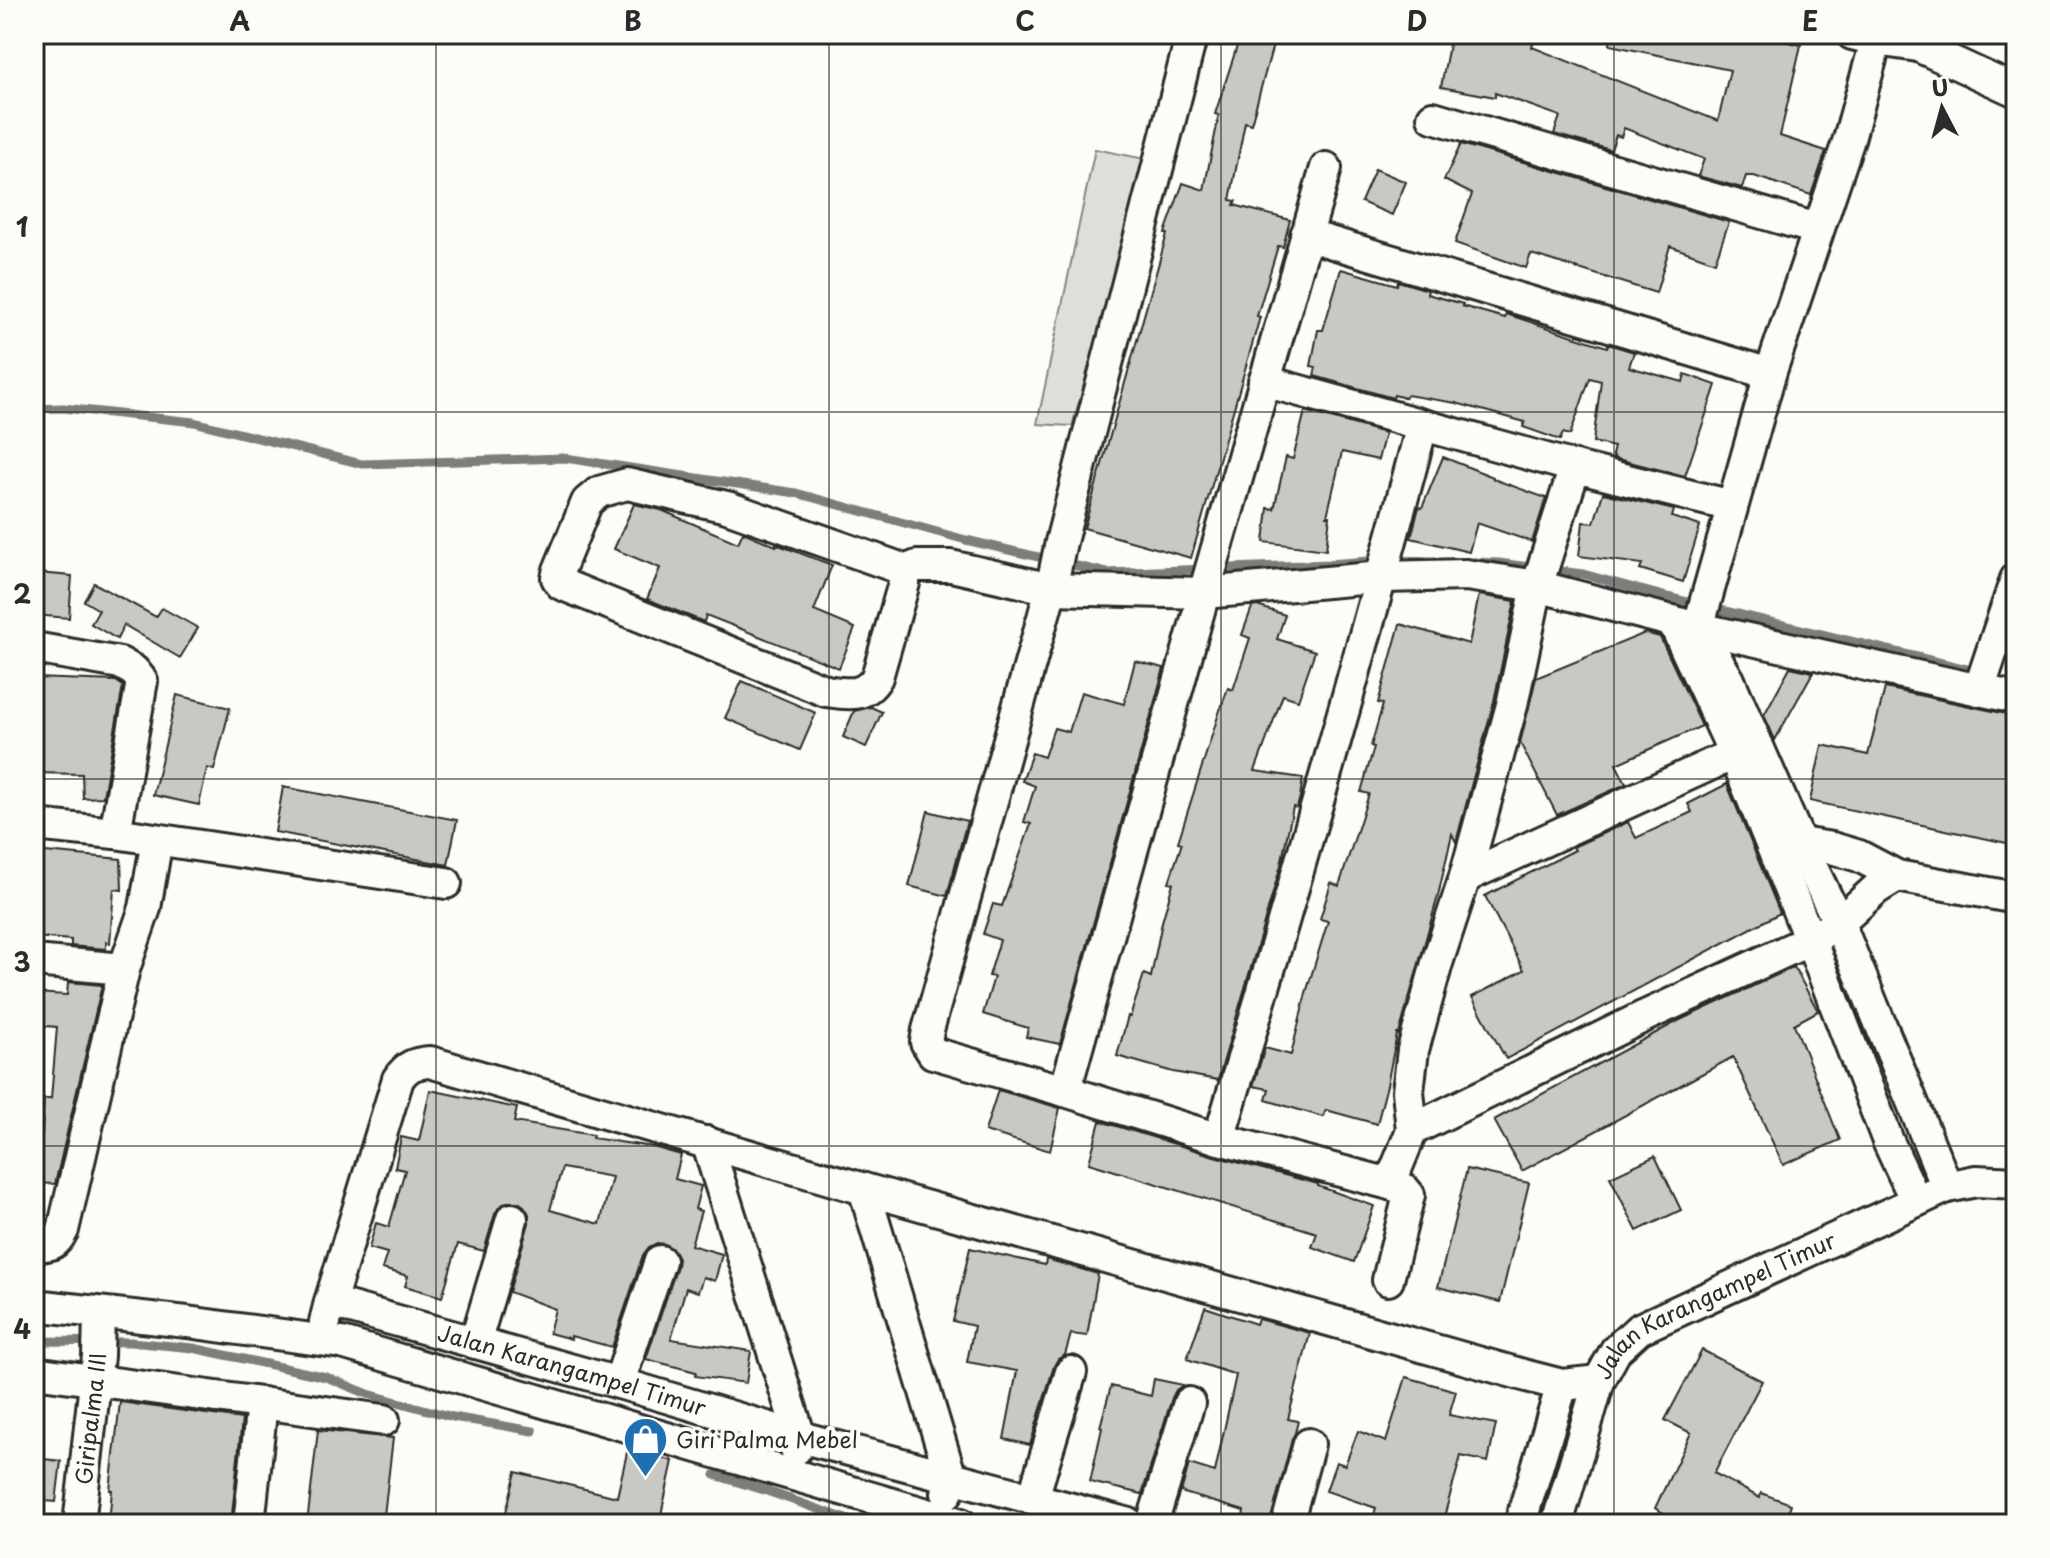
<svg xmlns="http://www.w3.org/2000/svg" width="2050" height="1558" font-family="'Playpen Sans',sans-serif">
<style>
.green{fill:#dfdeda;stroke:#858482;stroke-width:2}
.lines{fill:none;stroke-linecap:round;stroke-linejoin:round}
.stream{stroke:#7e7d7b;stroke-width:9}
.building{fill:#c9c8c4;stroke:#2b2b2b;stroke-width:2;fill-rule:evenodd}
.minor-casing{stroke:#2b2b2b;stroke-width:36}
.minor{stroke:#fdfcf7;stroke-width:30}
.grid{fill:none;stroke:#2b2b2b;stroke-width:2;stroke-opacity:0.55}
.labels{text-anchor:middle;stroke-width:8;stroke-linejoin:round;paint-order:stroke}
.street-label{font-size:22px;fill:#2b2b2b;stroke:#fdfcf7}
.poi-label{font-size:22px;fill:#2b2b2b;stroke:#fdfcf7;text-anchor:start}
.neatline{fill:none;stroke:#2b2b2b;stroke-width:3}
.grid-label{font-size:26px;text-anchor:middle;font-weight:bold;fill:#2b2b2b}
</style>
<rect width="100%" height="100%" fill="#fdfcf7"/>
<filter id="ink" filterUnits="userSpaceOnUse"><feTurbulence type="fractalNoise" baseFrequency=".0125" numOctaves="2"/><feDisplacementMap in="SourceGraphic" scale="16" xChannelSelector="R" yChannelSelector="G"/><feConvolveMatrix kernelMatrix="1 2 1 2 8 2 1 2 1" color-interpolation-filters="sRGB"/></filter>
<g filter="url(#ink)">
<path class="green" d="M 1095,149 L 1150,160 L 1072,426 L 1037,424 Z"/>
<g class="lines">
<g class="stream">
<path d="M 34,409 L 63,408 L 194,422 L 362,464 L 565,458 L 796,493 L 966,540 L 1107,573 L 1329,564 L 1382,560 L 1435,561"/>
<path d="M 1474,562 L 1499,563 L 1583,574 L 1667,597 L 1967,669"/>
<path d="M 34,1341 L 131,1342 L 193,1348 L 326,1377 L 368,1394 L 453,1417 L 533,1431"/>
<path d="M 715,1475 L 767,1491 L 860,1524"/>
</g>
</g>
<g class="building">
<path d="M 1241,34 L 1276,34 L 1251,124 L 1245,122 L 1230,200 L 1236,201 L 1234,205 L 1290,220 L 1283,247 L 1278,246 L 1257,316 L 1260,317 L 1191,558 L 1084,528 L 1167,234 L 1165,233 L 1183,183 L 1204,190 L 1219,115 L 1215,114 Z"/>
<path d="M 1451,34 L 1536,34 L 1532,47 L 1718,121 L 1730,70 L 1610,45 L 1611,34 L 1756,34 L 1801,45 L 1780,136 L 1826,151 L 1811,195 L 1754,176 L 1746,176 L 1742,188 L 1698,176 L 1704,159 L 1624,128 L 1621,137 L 1616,135 L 1611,150 L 1554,134 L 1560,116 L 1495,93 L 1495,97 L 1441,87 Z"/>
<path d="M 1461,144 L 1729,222 L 1715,262 L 1670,246 L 1656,293 L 1531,254 L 1526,268 L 1455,243 L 1472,194 L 1444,180 Z"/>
<path d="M 1375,169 L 1406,182 L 1392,215 L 1361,202 Z"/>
<path d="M 1341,269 L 1397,285 L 1398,281 L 1428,290 L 1427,294 L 1463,304 L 1462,306 L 1505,318 L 1506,314 L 1607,347 L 1608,344 L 1634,352 L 1629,367 L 1683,382 L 1685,374 L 1716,385 L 1685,476 L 1613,458 L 1614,456 L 1612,455 L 1614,447 L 1593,442 L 1601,381 L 1590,378 L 1570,435 L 1563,433 L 1560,440 L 1523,427 L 1525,422 L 1456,403 L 1407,395 L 1405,398 L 1394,395 L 1393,398 L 1314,376 L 1316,367 L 1311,366 L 1318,330 L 1323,330 Z"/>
<path d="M 1305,411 L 1385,433 L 1378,460 L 1342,452 L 1327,516 L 1330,516 L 1326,550 L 1264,542 L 1268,508 L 1274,509 L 1286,457 L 1293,459 Z"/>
<path d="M 1443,457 L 1493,477 L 1493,479 L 1546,498 L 1532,542 L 1477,523 L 1469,552 L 1411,538 L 1419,507 L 1422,508 Z"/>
<path d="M 1603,493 L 1674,510 L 1672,517 L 1700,526 L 1683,582 L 1640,569 L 1642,564 L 1579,556 L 1583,522 L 1594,523 Z"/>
<path d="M 634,504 L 661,510 L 738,543 L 743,532 L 776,546 L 776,544 L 832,565 L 814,611 L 855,628 L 839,668 L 706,615 L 704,622 L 647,599 L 660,568 L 614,549 Z"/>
<path d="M 37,573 L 72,576 L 69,618 L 34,615 Z"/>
<path d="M 94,583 L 156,617 L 162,608 L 198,628 L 180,658 L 124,625 L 117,639 L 91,624 L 99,610 L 84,601 Z"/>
<path d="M 1479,595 L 1515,601 L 1494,701 L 1456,842 L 1452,834 L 1438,896 L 1399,1034 L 1397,1034 L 1387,1085 L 1377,1124 L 1326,1110 L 1323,1117 L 1266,1100 L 1269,1089 L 1253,1086 L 1265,1048 L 1291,1055 L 1306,993 L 1328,921 L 1320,919 L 1331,883 L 1339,886 L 1369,794 L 1361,792 L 1374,747 L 1371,746 L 1383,704 L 1378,703 L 1400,624 L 1469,644 Z"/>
<path d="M 1257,606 L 1285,615 L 1277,639 L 1315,651 L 1298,700 L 1283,695 L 1255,771 L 1303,778 L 1300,797 L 1297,808 L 1293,807 L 1281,865 L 1218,1080 L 1173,1072 L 1117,1056 L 1128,1016 L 1130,1017 L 1144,974 L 1151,977 L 1162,922 L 1173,883 L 1169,882 L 1182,843 L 1178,842 L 1219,713 L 1228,688 L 1233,690 L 1250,638 L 1242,635 L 1252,607 Z"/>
<path d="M 1645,633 L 1660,637 L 1702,726 L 1616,764 L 1626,784 L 1557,815 L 1520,743 L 1536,678 Z"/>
<path d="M 1135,661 L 1164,668 L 1060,1044 L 1026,1037 L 1028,1028 L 983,1014 L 994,977 L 989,976 L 1000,940 L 983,934 L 993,904 L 1002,906 L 1031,824 L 1024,822 L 1035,786 L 1022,781 L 1032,753 L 1044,757 L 1054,728 L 1069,732 L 1081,692 L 1124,704 Z"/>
<path d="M 1790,667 L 1813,672 L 1775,740 L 1764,715 Z"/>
<path d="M 34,678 L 116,681 L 123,686 L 103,797 L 83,798 L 82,774 L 34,773 Z"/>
<path d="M 742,681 L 816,713 L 800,750 L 725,718 Z"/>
<path d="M 1885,688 L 2016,716 L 2016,845 L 1810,801 L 1822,745 L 1868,755 Z"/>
<path d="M 177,695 L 230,708 L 214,770 L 207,768 L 199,805 L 153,795 Z"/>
<path d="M 871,707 L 882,712 L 866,747 L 843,737 L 854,711 Z"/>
<path d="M 1727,784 L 1780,913 L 1506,1059 L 1472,997 L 1524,970 L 1485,896 L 1575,850 L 1573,847 L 1628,822 L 1636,838 L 1692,812 L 1688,804 Z"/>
<path d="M 283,787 L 457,820 L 448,865 L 275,832 Z"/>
<path d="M 928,811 L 967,821 L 947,896 L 909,886 Z"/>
<path d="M 34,851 L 121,859 L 122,890 L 114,889 L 110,943 L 106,942 L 106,949 L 71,946 L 71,940 L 34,937 Z"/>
<path d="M 1794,967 L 1818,1011 L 1794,1024 L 1840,1140 L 1783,1165 L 1733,1057 L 1522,1171 L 1494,1120 L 1678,1021 Z"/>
<path d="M 68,982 L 102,985 L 55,1184 L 34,1183 L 34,1134 L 42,1134 L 44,1099 L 51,1099 L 57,1027 L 34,1025 L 34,993 L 67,995 Z"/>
<path d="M 430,1090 L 517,1108 L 514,1122 L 593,1135 L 592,1138 L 653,1147 L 681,1155 L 675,1179 L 701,1186 L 695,1209 L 701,1211 L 691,1245 L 722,1254 L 715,1281 L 703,1277 L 698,1292 L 686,1288 L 671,1339 L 751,1351 L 746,1383 L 695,1376 L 696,1372 L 646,1359 L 677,1266 L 678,1258 L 674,1250 L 665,1244 L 657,1243 L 649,1247 L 643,1255 L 612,1347 L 571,1336 L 571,1339 L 549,1333 L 555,1309 L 509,1292 L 529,1223 L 529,1214 L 524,1206 L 518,1202 L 507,1202 L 499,1207 L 495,1214 L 484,1251 L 458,1244 L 442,1297 L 405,1286 L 408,1276 L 382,1269 L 387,1253 L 369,1248 L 376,1223 L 389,1227 L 405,1170 L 395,1168 L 401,1137 L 419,1141 ZM 562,1168 L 612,1177 L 600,1224 L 550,1210 Z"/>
<path d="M 998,1090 L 1060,1108 L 1050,1151 L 985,1131 Z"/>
<path d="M 1100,1121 L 1214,1156 L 1318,1184 L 1318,1186 L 1374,1206 L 1354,1262 L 1312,1247 L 1317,1233 L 1089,1163 Z"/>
<path d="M 1655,1156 L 1681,1210 L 1637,1231 L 1610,1177 Z"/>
<path d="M 1467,1169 L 1529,1183 L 1500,1302 L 1438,1287 Z"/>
<path d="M 970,1248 L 1045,1265 L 1046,1259 L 1098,1274 L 1087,1336 L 1071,1334 L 1065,1355 L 1058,1359 L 1054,1366 L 1030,1445 L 1004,1439 L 1017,1371 L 967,1362 L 974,1326 L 953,1321 Z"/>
<path d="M 1205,1307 L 1256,1324 L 1258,1319 L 1310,1333 L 1288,1419 L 1298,1421 L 1295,1433 L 1292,1439 L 1270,1524 L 1242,1524 L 1244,1511 L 1181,1492 L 1189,1464 L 1215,1472 L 1236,1375 L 1187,1359 Z"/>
<path d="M 1702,1350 L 1762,1381 L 1714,1473 L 1760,1498 L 1761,1493 L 1791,1504 L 1788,1513 L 1810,1524 L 1682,1524 L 1655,1508 L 1691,1433 L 1665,1420 Z"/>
<path d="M 1406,1377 L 1456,1391 L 1449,1415 L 1496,1424 L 1488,1462 L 1461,1456 L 1442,1524 L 1371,1524 L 1376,1508 L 1326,1491 L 1336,1462 L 1345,1465 L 1358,1431 L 1386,1442 Z"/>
<path d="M 1154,1379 L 1183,1385 L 1176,1390 L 1172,1398 L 1142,1494 L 1090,1482 L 1102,1428 L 1100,1427 L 1111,1386 L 1151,1396 Z"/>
<path d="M 120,1402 L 242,1419 L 231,1524 L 109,1524 L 112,1490 L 110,1490 Z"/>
<path d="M 318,1430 L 393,1438 L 383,1524 L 307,1524 Z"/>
<path d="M 628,1448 L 673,1461 L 659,1524 L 503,1524 L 516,1472 L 617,1497 Z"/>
<path d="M 34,1458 L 61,1461 L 56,1502 L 34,1500 Z"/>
</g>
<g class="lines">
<defs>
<g id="minor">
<path d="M 1192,34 L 1061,542 L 1051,589 L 928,1030 L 926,1042 L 933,1053 L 1065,1091 L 1219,1139 L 1390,1184 L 1412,1130 L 1645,1016 L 1810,940 L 1839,923 L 1876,889 L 1897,876"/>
<path d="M 1852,34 L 1876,40 L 1918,46 L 2016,91"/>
<path d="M 1878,34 L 1849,139 L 1770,374 L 1698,628 L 1729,680 L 1800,843 L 1839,923 L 1947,1187"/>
<path d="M 1433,117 L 1817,229"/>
<path d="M 1306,235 L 1770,374"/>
<path d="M 1264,381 L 1575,467 L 1732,506"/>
<path d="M 627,484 L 727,507 L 894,566 L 904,571 L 904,583 L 877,677 C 865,698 847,694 826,691 L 561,584 L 557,578 L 559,570 L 587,502 L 599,492 Z"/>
<path d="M 904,571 L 917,566 L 951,566 L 1051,589 L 1204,593 L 1383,577 L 1466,575 L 1537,586 L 1698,628 L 2016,698"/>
<path d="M 1673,621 L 1734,753 L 1818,960 L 1888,1141 L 1916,1201"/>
<path d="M 34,648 L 120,663 L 134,671 L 142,681 L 115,833"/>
<path d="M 1979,690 L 2016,579"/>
<path d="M 34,825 L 115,833 L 446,883"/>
<path d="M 1800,843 L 1832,848 L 1859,856 L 1897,876 L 2016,898"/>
<path d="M 1465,877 L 1751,746"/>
<path d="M 34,961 L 124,969"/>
<path d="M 1065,1091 L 1204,593 L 1326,168"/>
<path d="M 1412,1130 L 1408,1091 L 1413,1050 L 1437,963 L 1465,877 L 1512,705 L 1537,586 L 1575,467"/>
<path d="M 1219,1139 C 1290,902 1358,665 1422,426"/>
<path d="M 707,1142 L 800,1437 L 796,1449"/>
<path d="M 864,1189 L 951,1478 L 947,1493"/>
<path d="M 34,1246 C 51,1245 55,1246 63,1230 L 124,969 L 145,908 L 157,840"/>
<path d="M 1388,1280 L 1409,1195 L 1404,1189 L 1390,1184"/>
<path d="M 330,1302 L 398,1079 C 407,1066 414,1063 430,1062 L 864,1189 L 1527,1376 L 1562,1385 L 1599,1381"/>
<path d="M 34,1305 L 187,1322 L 342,1343 L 961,1524"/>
<path id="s1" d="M 325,1322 L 330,1302 L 619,1383 L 800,1437 L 1129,1524"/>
<path d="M 475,1343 L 512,1219"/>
<path d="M 34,1372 L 384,1420"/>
<path d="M 619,1383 L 660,1261"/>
<path d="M 1033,1498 L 1071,1372"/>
<path id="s2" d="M 79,1524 L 98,1356 L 99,1313"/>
<path d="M 249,1524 L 262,1403"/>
<path d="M 1152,1524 L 1189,1403"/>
<path d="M 1287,1524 L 1309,1444"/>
<path d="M 1520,1524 L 1562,1385"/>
<path id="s3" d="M 1557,1524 L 1599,1381 L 1616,1350 L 1639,1329 L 1947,1187 L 1976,1181 L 2016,1183"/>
</g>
</defs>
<use href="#minor" class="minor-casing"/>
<use href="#minor" class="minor"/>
</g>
</g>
<path class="grid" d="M 436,34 L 436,1524M 829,34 L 829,1524M 1221,34 L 1221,1524M 1614,34 L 1614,1524M 34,412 L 2016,412M 34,779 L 2016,779M 34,1146 L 2016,1146"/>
<defs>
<symbol id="shop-pin" viewBox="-11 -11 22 30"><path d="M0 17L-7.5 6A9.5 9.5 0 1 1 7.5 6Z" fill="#1f6fb2" stroke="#fdfcf7"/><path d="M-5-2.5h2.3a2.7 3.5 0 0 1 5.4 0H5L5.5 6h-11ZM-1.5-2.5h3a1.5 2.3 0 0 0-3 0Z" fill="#fff"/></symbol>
</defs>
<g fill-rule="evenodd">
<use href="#shop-pin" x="620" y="1414" width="51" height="69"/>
</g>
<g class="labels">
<g class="street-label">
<text dy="8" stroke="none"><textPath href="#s3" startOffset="292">Jalan Karangampel Timur</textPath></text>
<text dy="8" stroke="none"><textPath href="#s1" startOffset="272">Jalan Karangampel Timur</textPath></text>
<text dy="8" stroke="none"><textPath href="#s2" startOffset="106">Giripalma III</textPath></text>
</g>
<g class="poi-label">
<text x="676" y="1448">Giri Palma Mebel</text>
</g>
</g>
<rect width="2050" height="1558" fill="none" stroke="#fdfcf7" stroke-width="88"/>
<g transform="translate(1942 108) rotate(354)" stroke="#fdfcf7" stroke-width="6" paint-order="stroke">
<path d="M0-6L14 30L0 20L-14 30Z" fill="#2b2b2b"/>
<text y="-12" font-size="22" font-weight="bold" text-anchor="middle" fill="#2b2b2b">U</text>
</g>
<rect x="44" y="44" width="1962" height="1470" class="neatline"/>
<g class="grid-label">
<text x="240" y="31">A</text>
<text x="633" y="31">B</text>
<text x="1025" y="31">C</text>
<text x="1417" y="31">D</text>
<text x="1810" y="31">E</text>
<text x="22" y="237">1</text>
<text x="22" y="604">2</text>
<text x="22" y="972">3</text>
<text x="22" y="1339">4</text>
</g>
</svg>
